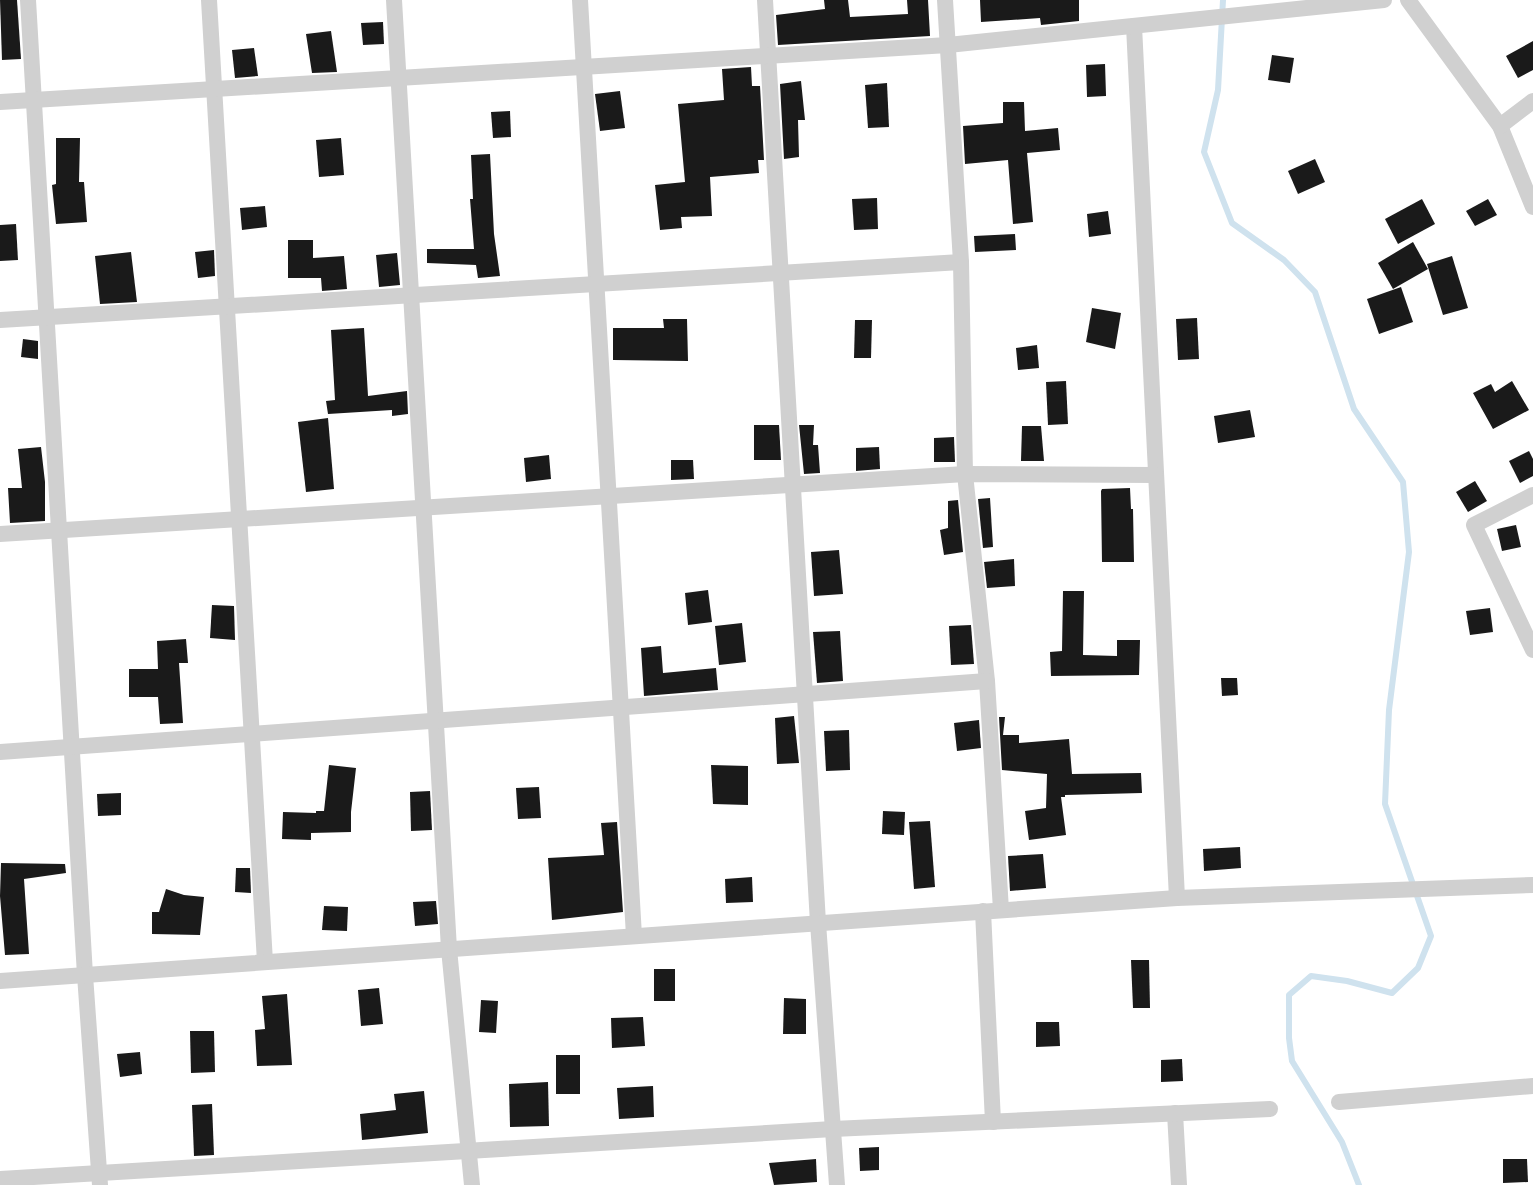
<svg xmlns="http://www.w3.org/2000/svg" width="1533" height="1185" font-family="'DM Sans',sans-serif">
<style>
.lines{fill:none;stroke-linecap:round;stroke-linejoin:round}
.stream{stroke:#cfe2ee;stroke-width:6}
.building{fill:#1a1a1a}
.street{stroke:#d0d0d0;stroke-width:16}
</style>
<rect width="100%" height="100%" fill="#fff"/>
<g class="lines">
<path class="stream" d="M 1223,0 L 1218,90 L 1204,152 L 1232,223 L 1284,260 L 1315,292 L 1354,409 L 1403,482 L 1409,552 L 1389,710 L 1385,804 L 1431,936 L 1418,968 L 1392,993 L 1347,981 L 1311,976 L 1289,995 L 1289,1038 L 1292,1061 L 1342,1142 L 1359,1185"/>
</g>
<g class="building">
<path d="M 0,0 L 17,0 L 21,59 L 2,60 Z"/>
<path d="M 824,0 L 848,0 L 850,17 L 908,14 L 907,0 L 928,0 L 930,36 L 778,45 L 776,15 L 825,9 Z"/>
<path d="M 980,0 L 1079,0 L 1079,21 L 1041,25 L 1040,18 L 981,22 Z"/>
<path d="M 383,22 L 384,44 L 363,45 L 361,23 Z"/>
<path d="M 331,31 L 337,72 L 312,73 L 306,34 Z"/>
<path d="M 1533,41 L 1533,70 L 1518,78 L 1506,56 Z"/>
<path d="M 254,48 L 258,76 L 235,78 L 232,50 Z"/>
<path d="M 1272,55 L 1294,58 L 1290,83 L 1268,80 Z"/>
<path d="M 1105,64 L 1106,96 L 1087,97 L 1086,65 Z"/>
<path d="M 751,67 L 752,86 L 760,86 L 764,160 L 758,160 L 759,173 L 710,177 L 712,216 L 681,217 L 682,228 L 660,230 L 655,185 L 685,182 L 678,104 L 724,100 L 722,69 Z"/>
<path d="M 801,81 L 805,120 L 798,120 L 799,157 L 784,159 L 780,84 Z"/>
<path d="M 887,83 L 889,127 L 868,128 L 865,85 Z"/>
<path d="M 620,91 L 625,128 L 600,131 L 595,94 Z"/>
<path d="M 1003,102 L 1024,102 L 1025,131 L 1058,128 L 1060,150 L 1027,153 L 1033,222 L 1013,224 L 1008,160 L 965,164 L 963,126 L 1003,123 Z"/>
<path d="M 510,111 L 511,137 L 493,138 L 491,112 Z"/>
<path d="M 56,138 L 80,138 L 79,182 L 84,182 L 87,222 L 56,224 L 52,185 L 56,184 Z"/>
<path d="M 341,138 L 344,175 L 319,177 L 316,140 Z"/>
<path d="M 490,154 L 494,234 L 500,276 L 478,278 L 476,265 L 427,263 L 427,249 L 474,249 L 470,199 L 473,199 L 471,155 Z"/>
<path d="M 1315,159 L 1325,182 L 1298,194 L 1288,171 Z"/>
<path d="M 877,198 L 878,229 L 854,230 L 852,199 Z"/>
<path d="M 1422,199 L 1435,224 L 1398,244 L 1385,219 Z"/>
<path d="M 1488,199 L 1497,215 L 1475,226 L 1466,211 Z"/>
<path d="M 265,206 L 267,227 L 242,230 L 240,208 Z"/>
<path d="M 1108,211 L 1111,234 L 1089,237 L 1087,214 Z"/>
<path d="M 16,224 L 18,260 L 0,261 L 0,225 Z"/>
<path d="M 1015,234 L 1016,250 L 975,252 L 974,236 Z"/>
<path d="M 288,240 L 313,240 L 313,258 L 344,256 L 347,289 L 322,291 L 321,278 L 288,278 Z"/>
<path d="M 1413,242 L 1428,269 L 1393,289 L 1378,263 Z"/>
<path d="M 214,250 L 215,276 L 198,278 L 195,252 Z"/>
<path d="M 131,252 L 137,302 L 100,304 L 95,256 Z"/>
<path d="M 397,253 L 400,285 L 379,287 L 376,255 Z"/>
<path d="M 1452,256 L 1468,308 L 1443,315 L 1427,264 Z"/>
<path d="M 1401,287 L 1413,322 L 1379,334 L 1367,299 Z"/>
<path d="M 1092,308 L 1121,313 L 1115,349 L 1086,342 Z"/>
<path d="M 1197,318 L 1199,359 L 1178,360 L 1176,319 Z"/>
<path d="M 663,319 L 687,319 L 688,361 L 613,360 L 613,328 L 664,328 Z"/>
<path d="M 855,320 L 872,320 L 871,358 L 854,358 Z"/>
<path d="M 364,328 L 368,396 L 407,391 L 408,414 L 392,416 L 392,410 L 328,414 L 326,401 L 335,400 L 331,330 Z"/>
<path d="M 23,339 L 38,341 L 38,359 L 21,357 Z"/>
<path d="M 1037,345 L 1039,368 L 1018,370 L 1016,348 Z"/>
<path d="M 1066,381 L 1068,424 L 1048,425 L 1046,382 Z"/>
<path d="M 1512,381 L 1529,410 L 1493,429 L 1473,393 L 1491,384 L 1495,392 Z"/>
<path d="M 1250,410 L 1255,437 L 1218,443 L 1214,416 Z"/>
<path d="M 328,418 L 334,489 L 306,492 L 298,422 Z"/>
<path d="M 754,425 L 779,425 L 781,460 L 754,460 Z"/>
<path d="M 799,425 L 814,425 L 813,445 L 818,445 L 820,473 L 804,474 Z"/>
<path d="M 1022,426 L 1041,426 L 1044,461 L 1021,461 Z"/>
<path d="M 954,437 L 955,462 L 934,462 L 934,438 Z"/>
<path d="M 41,447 L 45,482 L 45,521 L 10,523 L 8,488 L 22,488 L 18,449 Z"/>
<path d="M 879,447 L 880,469 L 856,471 L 856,448 Z"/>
<path d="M 1529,451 L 1533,459 L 1533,476 L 1520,483 L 1509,461 Z"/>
<path d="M 549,455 L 551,479 L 526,482 L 524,458 Z"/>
<path d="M 671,460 L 693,460 L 694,479 L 671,480 Z"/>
<path d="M 1475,481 L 1487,501 L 1468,512 L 1456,492 Z"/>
<path d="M 1130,488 L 1131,509 L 1133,509 L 1134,562 L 1102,562 L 1101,491 L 1102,489 Z"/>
<path d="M 990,498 L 993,547 L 983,548 L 978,499 Z"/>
<path d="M 958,500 L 963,552 L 944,555 L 940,530 L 948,528 L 948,501 Z"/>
<path d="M 1516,525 L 1521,547 L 1502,551 L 1497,529 Z"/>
<path d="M 839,550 L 843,594 L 814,596 L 811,552 Z"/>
<path d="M 1014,559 L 1015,586 L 987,588 L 984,562 Z"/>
<path d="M 708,590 L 712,622 L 688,625 L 685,593 Z"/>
<path d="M 1063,591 L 1084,591 L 1083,655 L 1117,656 L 1117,640 L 1140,640 L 1139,675 L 1051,676 L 1050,652 L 1062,651 Z"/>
<path d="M 212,605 L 234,606 L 235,640 L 210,638 Z"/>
<path d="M 1490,608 L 1493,632 L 1470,635 L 1466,611 Z"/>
<path d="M 742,623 L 746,662 L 719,665 L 715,626 Z"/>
<path d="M 971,625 L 974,664 L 951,665 L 949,626 Z"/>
<path d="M 840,631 L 843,681 L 817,683 L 813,632 Z"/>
<path d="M 186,639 L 188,663 L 179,663 L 183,723 L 160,724 L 158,697 L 129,697 L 129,669 L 158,669 L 157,641 Z"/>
<path d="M 661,646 L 663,673 L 716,668 L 718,690 L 644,696 L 641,648 Z"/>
<path d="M 1221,678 L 1237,678 L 1238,695 L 1222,696 Z"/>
<path d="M 794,716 L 799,763 L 777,764 L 775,718 Z"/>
<path d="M 999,717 L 1005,717 L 1003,735 L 1019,735 L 1019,743 L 1069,739 L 1072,774 L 1141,773 L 1142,793 L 1065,795 L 1065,797 L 1061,797 L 1066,835 L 1029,840 L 1025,811 L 1046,808 L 1047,774 L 1002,770 Z"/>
<path d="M 979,720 L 981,748 L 957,751 L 954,723 Z"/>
<path d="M 849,730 L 850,770 L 826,771 L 824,731 Z"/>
<path d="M 329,765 L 356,768 L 351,812 L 351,832 L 311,833 L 311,840 L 282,839 L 283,812 L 316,813 L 316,811 L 324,811 Z"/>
<path d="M 711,765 L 748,766 L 748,805 L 713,804 Z"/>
<path d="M 539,787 L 541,818 L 518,819 L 516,788 Z"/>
<path d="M 430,791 L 432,830 L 411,831 L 410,792 Z"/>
<path d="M 121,793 L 121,815 L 98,816 L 97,794 Z"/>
<path d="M 883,811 L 905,812 L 904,835 L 882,834 Z"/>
<path d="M 930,821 L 935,887 L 914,889 L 909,822 Z"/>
<path d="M 617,822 L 623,912 L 552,920 L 548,858 L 604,855 L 601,823 Z"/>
<path d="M 1240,847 L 1241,868 L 1204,871 L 1203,849 Z"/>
<path d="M 1043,854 L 1046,888 L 1010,891 L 1008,856 Z"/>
<path d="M 1,863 L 65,864 L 66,873 L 24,879 L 29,954 L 5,955 L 0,896 Z"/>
<path d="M 236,868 L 250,868 L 251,893 L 235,892 Z"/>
<path d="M 752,877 L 753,902 L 726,903 L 725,879 Z"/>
<path d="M 166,889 L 184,895 L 204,897 L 200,935 L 152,934 L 152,912 L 159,912 Z"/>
<path d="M 436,901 L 438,924 L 415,926 L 413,902 Z"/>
<path d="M 324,906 L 348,907 L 347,931 L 322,930 Z"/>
<path d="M 1131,960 L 1149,960 L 1150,1008 L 1133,1008 Z"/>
<rect x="654" y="969" width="21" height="32"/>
<path d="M 379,988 L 383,1024 L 361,1026 L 358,990 Z"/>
<path d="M 287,994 L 292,1065 L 257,1066 L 255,1030 L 265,1029 L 262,996 Z"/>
<path d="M 784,998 L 806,999 L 806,1034 L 783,1034 Z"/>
<path d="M 481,1000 L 498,1001 L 496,1033 L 479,1032 Z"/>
<path d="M 643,1017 L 645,1046 L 612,1048 L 611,1018 Z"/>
<path d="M 1036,1022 L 1059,1022 L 1060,1046 L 1036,1047 Z"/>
<path d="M 190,1031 L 214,1031 L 215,1072 L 191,1073 Z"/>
<path d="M 140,1052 L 142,1074 L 120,1077 L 117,1054 Z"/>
<rect x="556" y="1055" width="24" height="39"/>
<path d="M 1182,1059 L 1183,1081 L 1161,1082 L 1161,1060 Z"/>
<path d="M 548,1082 L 549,1126 L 510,1127 L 509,1084 Z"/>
<path d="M 653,1086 L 654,1117 L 619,1119 L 617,1088 Z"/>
<path d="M 424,1091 L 428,1133 L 362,1140 L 360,1114 L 396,1110 L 394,1094 Z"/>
<path d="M 212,1104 L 214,1155 L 194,1156 L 192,1105 Z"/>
<path d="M 879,1147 L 879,1170 L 860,1171 L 859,1148 Z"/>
<path d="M 816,1159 L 817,1182 L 774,1185 L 769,1163 Z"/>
<path d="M 1503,1159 L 1527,1159 L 1528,1182 L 1503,1183 Z"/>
</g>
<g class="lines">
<g class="street">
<path d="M 28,0 L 85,975 L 100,1185"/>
<path d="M 209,0 L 265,962"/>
<path d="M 394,0 L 449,949 L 472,1185"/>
<path d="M 580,0 L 634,936"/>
<path d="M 765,0 L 818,923 L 837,1185"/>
<path d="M 945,0 L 961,262 L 965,474 L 987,681 L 1001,910"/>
<path d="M 1408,0 L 1500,126 L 1533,207"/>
<path d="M 1134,26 L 1177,898"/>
<path d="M 0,102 L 948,45 L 1384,0"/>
<path d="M 1500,126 L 1533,101"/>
<path d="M 0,320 L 961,262"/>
<path d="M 1533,495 L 1474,525 L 1533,650"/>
<path d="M 0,534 L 965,474 L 1155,475"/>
<path d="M 0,752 L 987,681"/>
<path d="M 983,911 L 993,1122"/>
<path d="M 0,981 L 1177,898 L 1533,885"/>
<path d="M 1339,1102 L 1533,1086"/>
<path d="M 1175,1113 L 1179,1185"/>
<path d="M 0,1179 L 833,1129 L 1270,1109"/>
</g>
</g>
</svg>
